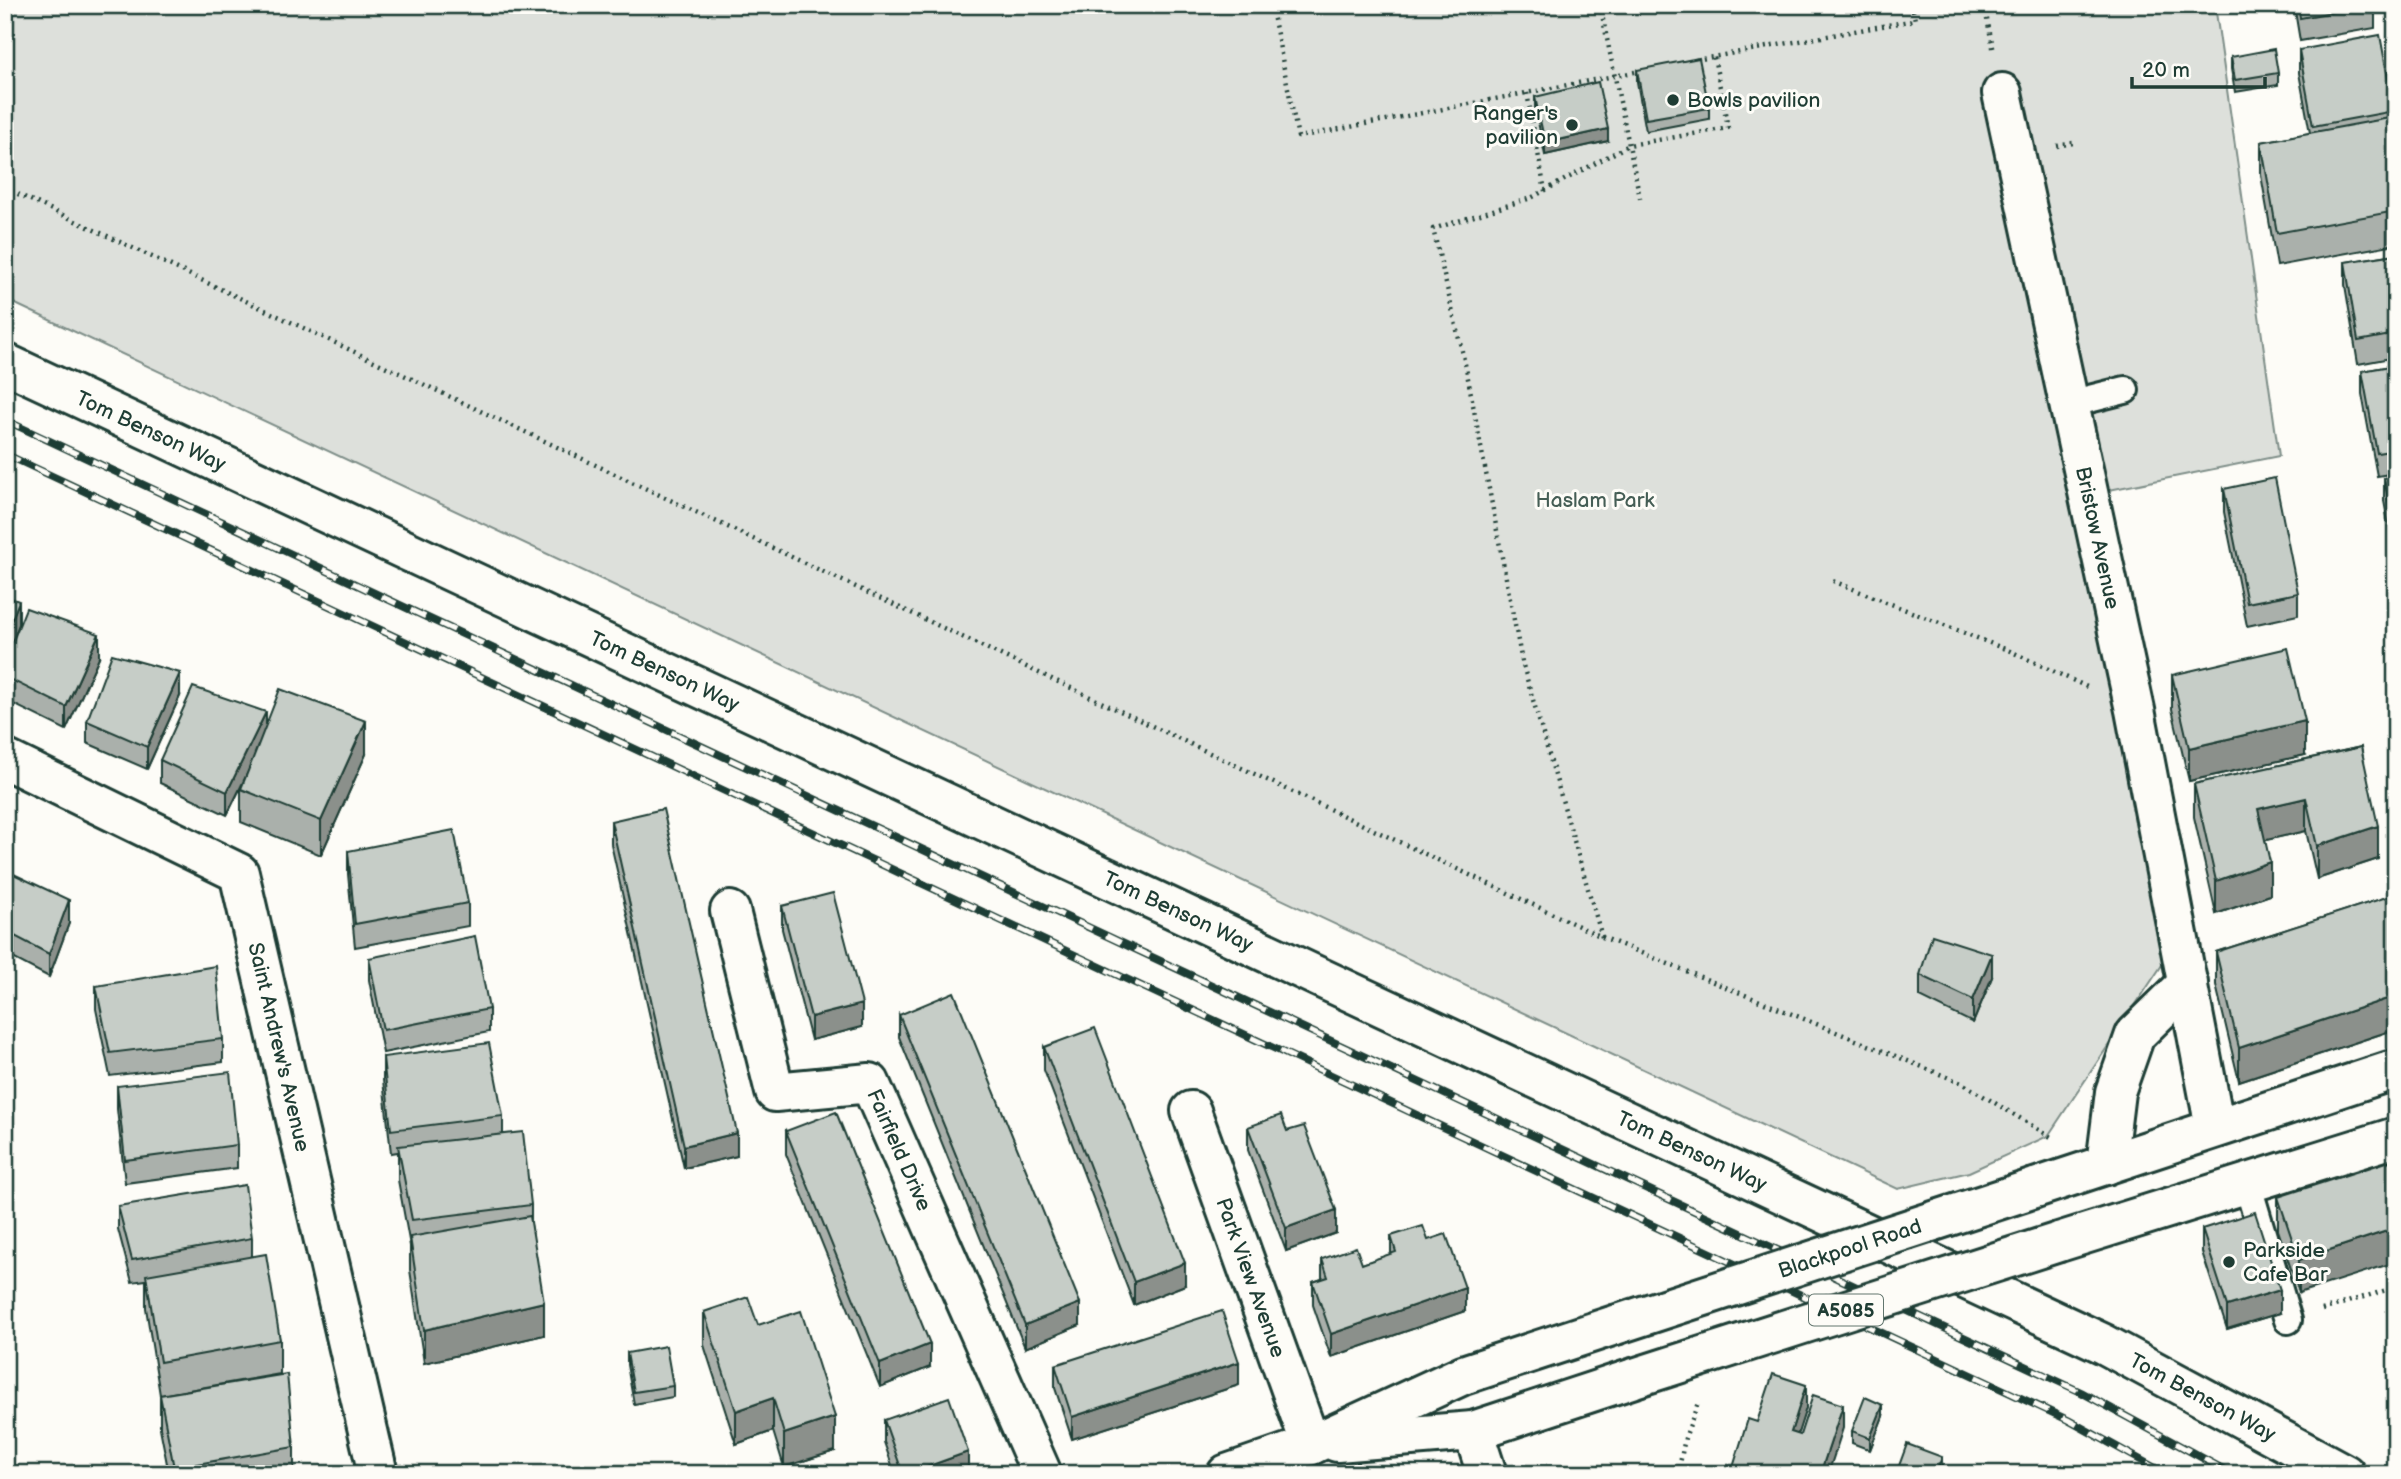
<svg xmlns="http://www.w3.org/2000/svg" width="2401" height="1479" font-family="'Balsamiq Sans',sans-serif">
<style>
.green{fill:#dde0db;stroke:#7e8e88;stroke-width:2}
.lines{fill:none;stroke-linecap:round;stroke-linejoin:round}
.service-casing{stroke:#1f3d34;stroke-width:32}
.minor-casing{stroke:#1f3d34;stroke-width:44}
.tertiary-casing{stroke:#1f3d34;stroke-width:44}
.secondary-casing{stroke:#1f3d34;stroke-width:44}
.trunk-casing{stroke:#1f3d34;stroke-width:44}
.path{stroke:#1f3d34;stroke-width:4.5;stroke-dasharray:2 5;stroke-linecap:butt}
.service{stroke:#fdfcf7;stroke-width:26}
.minor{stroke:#fdfcf7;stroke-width:38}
.tertiary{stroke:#fdfcf7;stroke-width:38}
.secondary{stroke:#fdfcf7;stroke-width:38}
.trunk{stroke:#fdfcf7;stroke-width:38}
.rail-casing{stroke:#1f3d34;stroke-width:8}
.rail{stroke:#fdfcf7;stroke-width:5;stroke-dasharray:16;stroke-linecap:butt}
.trunk-bridge-casing{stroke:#1f3d34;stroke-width:44;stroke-linecap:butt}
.trunk-bridge{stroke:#fdfcf7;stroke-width:38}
.wall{fill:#aab0ab;stroke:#1f3d34;stroke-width:2}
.shaded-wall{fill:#8b908b;stroke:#1f3d34;stroke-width:2}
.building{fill:#c6cdc7;stroke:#1f3d34;stroke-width:2}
.poi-dot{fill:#1f3d34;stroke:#fdfcf7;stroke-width:2.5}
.labels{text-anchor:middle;stroke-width:6;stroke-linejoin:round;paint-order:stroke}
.shield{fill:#fdfcf7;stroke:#62766e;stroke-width:2}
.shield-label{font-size:19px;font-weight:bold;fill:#1f3d34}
.poi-label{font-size:21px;fill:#1f3d34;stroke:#fdfcf7;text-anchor:start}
.street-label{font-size:21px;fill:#1f3d34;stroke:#fdfcf7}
.park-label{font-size:21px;fill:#455e55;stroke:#fdfcf7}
</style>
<rect width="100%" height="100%" fill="#fdfcf7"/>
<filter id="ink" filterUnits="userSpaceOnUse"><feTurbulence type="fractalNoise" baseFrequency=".0143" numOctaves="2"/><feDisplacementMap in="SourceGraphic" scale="14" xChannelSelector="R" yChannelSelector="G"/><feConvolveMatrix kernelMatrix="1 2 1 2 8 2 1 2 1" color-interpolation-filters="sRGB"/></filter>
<g filter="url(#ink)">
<path class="green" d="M 5,5 L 2215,5 L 2279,456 L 2089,494 L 2180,938 L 2048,1136 L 1969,1172 L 1898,1189 L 5,299 Z"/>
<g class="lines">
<defs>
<g id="service">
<path d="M 2069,404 L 2125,390"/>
<path d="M 2247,1183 L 2288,1320"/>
</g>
<g id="minor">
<path id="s1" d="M 2002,93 L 2135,710 L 2215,1128"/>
<path id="s2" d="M 5,759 L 239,873 L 378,1474"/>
<path id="s3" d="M 730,911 L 775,1092 L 870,1083 L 1042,1474"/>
<path id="s4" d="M 1191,1111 L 1311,1445"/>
<path d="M 2106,1165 L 2115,1092 L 2135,1035 L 2188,983"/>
</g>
<path id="tertiary" d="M 1473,1431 L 1487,1474"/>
<g id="secondary">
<path id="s5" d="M 5,363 L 2104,1344 L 2345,1474"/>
</g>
<g id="trunk">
<path d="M 2035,1188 L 2396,1069"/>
<path d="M 2059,1242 L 2396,1137"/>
<path d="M 1337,1442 L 1473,1431 L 1634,1378"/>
<path d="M 1227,1474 L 1311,1445 L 1463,1375 L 1615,1325"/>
</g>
</defs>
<use href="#service" class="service-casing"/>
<use href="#minor" class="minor-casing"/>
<use href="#tertiary" class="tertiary-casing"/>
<use href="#secondary" class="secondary-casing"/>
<use href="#trunk" class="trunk-casing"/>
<g class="path">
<path d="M 1271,5 L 1298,137 L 1640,71"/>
<path d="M 1600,5 L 1641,203"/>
<path d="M 1984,5 L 1994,52"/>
<path d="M 1696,60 L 1915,20 L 1912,5"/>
<path d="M 1527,93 L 1545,191"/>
<path d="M 2057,146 L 2073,143"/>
<path d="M 5,188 L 1602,937 L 1962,1083 L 2051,1137"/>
<path d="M 1833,581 L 2010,651 L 2087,687"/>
<path d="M 1602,937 L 1522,662 L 1466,368 L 1433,229 L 1531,198 L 1629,145 L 1728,128 L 1714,57"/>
<path d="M 2322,1310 L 2396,1287"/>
<path d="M 1678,1474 L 1685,1438 L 1698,1403"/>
</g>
<use href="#service" class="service"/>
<use href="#minor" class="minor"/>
<use href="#tertiary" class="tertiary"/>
<use href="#secondary" class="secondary"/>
<use href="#trunk" class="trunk"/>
<defs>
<g id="rail">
<path d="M 5,420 L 2081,1392 L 2232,1474"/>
<path d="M 5,454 L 2068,1420 L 2166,1474"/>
</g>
</defs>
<use href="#rail" class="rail-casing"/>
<use href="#rail" class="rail"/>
<defs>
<g id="trunk-bridge">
<path id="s6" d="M 1615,1325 L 2035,1188"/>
<path d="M 1634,1378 L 2059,1242"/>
</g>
</defs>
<use href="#trunk-bridge" class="trunk-bridge-casing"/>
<use href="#trunk-bridge" class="trunk-bridge"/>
</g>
<g class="wall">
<path d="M 2294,5 L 2375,5 L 2375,28 L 2300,41 Z"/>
<path d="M 2299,50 L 2394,111 L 2394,117 L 2396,124 L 2396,244 L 2277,266 L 2261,175 L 2261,142 L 2310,133 L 2299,73 Z"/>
<path d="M 2231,57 L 2278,73 L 2278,85 L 2235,92 L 2231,69 Z"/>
<path d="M 1637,70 L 1709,108 L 1709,119 L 1646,131 L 1637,82 Z"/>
<path d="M 1535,97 L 1608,141 L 1545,155 L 1535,108 Z"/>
<path d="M 2396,254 L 2396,357 L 2358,364 L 2345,285 L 2345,262 Z"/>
<path d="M 2396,365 L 2396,473 L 2377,476 L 2362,394 L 2362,371 Z"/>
<path d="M 2396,475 L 2396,564 L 2384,501 L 2384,478 Z"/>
<path d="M 2224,489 L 2298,593 L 2298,615 L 2247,626 L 2224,512 Z"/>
<path d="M 99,657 L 66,730 L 5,700 L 5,661 Z"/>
<path d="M 2172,675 L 2305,755 L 2189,781 L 2172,709 Z"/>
<path d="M 180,696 L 147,769 L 87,743 L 87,721 Z"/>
<path d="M 266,722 L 366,754 L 321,855 L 241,822 L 241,787 L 227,815 L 160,783 L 160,760 Z"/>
<path d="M 2361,747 L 2378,859 L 2317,879 L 2306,831 L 2265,840 L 2270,895 L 2216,914 L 2194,817 L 2194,784 Z"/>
<path d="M 611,821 L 737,1156 L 684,1168 L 611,844 Z"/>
<path d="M 348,851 L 468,903 L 468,926 L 355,947 L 348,874 Z"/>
<path d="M 5,870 L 69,923 L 49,977 L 5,954 Z"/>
<path d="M 2396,894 L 2396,1029 L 2239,1081 L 2216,985 L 2216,952 Z"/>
<path d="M 782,906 L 862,1027 L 811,1040 L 782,929 Z"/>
<path d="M 369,958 L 489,1009 L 489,1032 L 383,1053 L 369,980 Z"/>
<path d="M 1920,975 L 1992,977 L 1973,1023 L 1920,997 Z"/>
<path d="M 96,986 L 223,1039 L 223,1062 L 110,1076 L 96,1009 Z"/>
<path d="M 899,1015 L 1080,1325 L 1025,1348 L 899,1037 Z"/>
<path d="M 1044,1047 L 1185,1285 L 1134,1305 L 1044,1070 Z"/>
<path d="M 383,1057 L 503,1116 L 503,1134 L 531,1205 L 531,1224 L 544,1335 L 424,1363 L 410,1270 L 410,1246 L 398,1180 L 398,1152 L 391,1153 L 383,1080 Z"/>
<path d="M 117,1086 L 237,1145 L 237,1168 L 125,1183 L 117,1109 Z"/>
<path d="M 1248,1127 L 1287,1131 L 1336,1233 L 1286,1251 L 1248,1150 Z"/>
<path d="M 786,1131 L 930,1367 L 880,1387 L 786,1154 Z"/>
<path d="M 2396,1159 L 2299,1293 L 2278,1230 L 2278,1197 Z"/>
<path d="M 118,1206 L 252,1238 L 252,1257 L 280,1340 L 280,1374 L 160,1395 L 146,1308 L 146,1280 L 132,1282 L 118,1229 Z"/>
<path d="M 2202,1229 L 2280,1313 L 2227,1329 L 2202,1252 Z"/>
<path d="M 1391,1236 L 1428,1240 L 1465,1311 L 1331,1357 L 1313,1305 L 1313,1282 L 1322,1279 L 1322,1259 L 1362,1264 L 1391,1254 Z"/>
<path d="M 704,1312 L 758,1325 L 835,1451 L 784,1467 L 773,1431 L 736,1444 L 704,1345 Z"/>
<path d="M 627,1353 L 673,1386 L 673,1397 L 634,1404 L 627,1365 Z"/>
<path d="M 1055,1365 L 1239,1385 L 1072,1439 L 1055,1388 Z"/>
<path d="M 160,1395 L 294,1447 L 294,1474 L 169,1474 L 160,1428 Z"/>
<path d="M 1883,1416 L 1870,1450 L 1852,1443 L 1852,1431 Z"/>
<path d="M 884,1420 L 968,1474 L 895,1474 L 884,1442 Z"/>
</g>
<g class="shaded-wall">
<path d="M 1608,129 L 1608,141 L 1545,155 L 1545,143 Z"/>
<path d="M 19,601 L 19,624 L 5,660 L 5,637 Z"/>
<path d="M 99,634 L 99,657 L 66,730 L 66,707 Z"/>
<path d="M 180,673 L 180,696 L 147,769 L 147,747 Z"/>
<path d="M 266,712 L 266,735 L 227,815 L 227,792 Z"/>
<path d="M 366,721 L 366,754 L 321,855 L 321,821 Z"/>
<path d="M 2305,721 L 2305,755 L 2189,781 L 2189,748 Z"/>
<path d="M 2306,798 L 2306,831 L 2258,842 L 2258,809 Z"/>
<path d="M 2378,826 L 2378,859 L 2317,879 L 2317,846 Z"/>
<path d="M 2270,862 L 2270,895 L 2216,914 L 2216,881 Z"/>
<path d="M 69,900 L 69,923 L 49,977 L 49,954 Z"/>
<path d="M 1992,954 L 1992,977 L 1973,1023 L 1973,1000 Z"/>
<path d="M 2396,996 L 2396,1029 L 2239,1081 L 2239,1048 Z"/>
<path d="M 862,1004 L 862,1027 L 811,1040 L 811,1017 Z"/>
<path d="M 737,1133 L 737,1156 L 684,1168 L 684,1146 Z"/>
<path d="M 1336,1210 L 1336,1233 L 1286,1251 L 1286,1228 Z"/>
<path d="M 2396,1228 L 2396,1262 L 2299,1293 L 2299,1260 Z"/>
<path d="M 1185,1263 L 1185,1285 L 1134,1305 L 1134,1282 Z"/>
<path d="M 1465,1288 L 1465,1311 L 1331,1357 L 1331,1334 Z"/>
<path d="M 2280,1290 L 2280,1313 L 2227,1329 L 2227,1306 Z"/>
<path d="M 544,1302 L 544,1335 L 424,1363 L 424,1330 Z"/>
<path d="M 1080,1303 L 1080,1325 L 1025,1348 L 1025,1325 Z"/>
<path d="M 930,1344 L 930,1367 L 880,1387 L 880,1364 Z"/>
<path d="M 1239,1362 L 1239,1385 L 1072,1439 L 1072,1417 Z"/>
<path d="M 1806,1385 L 1806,1408 L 1791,1455 L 1791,1432 Z"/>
<path d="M 773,1398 L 773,1431 L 736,1444 L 736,1411 Z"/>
<path d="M 1843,1405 L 1843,1428 L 1828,1474 L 1820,1474 Z"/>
<path d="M 1883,1405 L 1883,1416 L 1870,1450 L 1870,1438 Z"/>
<path d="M 835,1417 L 835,1451 L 784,1467 L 784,1434 Z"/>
<path d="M 968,1452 L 968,1474 L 907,1474 Z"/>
<path d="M 1942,1457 L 1942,1469 L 1940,1474 L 1936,1474 Z"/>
</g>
<g class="building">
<path d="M 2298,5 L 2372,5 L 2300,18 Z"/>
<path d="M 2380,35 L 2394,111 L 2313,126 L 2299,50 Z"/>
<path d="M 2274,49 L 2278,73 L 2235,80 L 2231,57 Z"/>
<path d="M 1699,58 L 1709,108 L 1646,119 L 1637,70 Z"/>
<path d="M 1598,82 L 1608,129 L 1545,143 L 1535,97 Z"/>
<path d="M 2395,117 L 2396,124 L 2396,211 L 2277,233 L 2261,142 Z"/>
<path d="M 2396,254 L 2396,334 L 2358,341 L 2345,262 Z"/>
<path d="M 2396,365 L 2396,450 L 2377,453 L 2362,371 Z"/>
<path d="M 2396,475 L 2396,541 L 2384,478 Z"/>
<path d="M 2275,478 L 2298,593 L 2247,603 L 2224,489 Z"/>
<path d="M 5,596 L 19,601 L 5,637 Z"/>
<path d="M 26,608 L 99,634 L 66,707 L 5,677 L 5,661 Z"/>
<path d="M 2288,648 L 2305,721 L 2189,748 L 2172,675 Z"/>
<path d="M 112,654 L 180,673 L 147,747 L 87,721 Z"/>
<path d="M 193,687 L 266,712 L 227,792 L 160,760 Z"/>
<path d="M 280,689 L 366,721 L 321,821 L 241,789 Z"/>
<path d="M 2361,747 L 2378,826 L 2317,846 L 2306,798 L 2258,809 L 2270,862 L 2216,881 L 2194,784 Z"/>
<path d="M 663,809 L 737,1133 L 684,1146 L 611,821 Z"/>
<path d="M 454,830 L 468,903 L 355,924 L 348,851 Z"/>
<path d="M 5,870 L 69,900 L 49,954 L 5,931 Z"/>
<path d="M 833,893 L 862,1004 L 811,1017 L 782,906 Z"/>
<path d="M 2396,894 L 2396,996 L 2239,1048 L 2216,952 Z"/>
<path d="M 1932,935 L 1992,954 L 1973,1000 L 1920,975 Z"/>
<path d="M 475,936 L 489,1009 L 383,1030 L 369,958 Z"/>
<path d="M 216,966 L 223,1039 L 110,1053 L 96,986 Z"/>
<path d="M 954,992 L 1080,1303 L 1025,1325 L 899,1015 Z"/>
<path d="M 1095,1028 L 1185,1263 L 1134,1282 L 1044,1047 Z"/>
<path d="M 489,1043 L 503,1116 L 391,1130 L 383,1057 Z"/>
<path d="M 230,1072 L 237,1145 L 125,1160 L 117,1086 Z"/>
<path d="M 836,1112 L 930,1344 L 880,1364 L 786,1131 Z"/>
<path d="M 1281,1115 L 1287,1131 L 1304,1126 L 1336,1210 L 1286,1228 L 1248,1127 Z"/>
<path d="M 523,1132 L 531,1205 L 412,1220 L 398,1146 Z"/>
<path d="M 2396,1159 L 2396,1228 L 2299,1260 L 2278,1197 Z"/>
<path d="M 245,1185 L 252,1238 L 132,1260 L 118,1206 Z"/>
<path d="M 2255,1212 L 2280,1290 L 2227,1306 L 2202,1229 Z"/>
<path d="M 530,1216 L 544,1302 L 424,1330 L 410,1237 Z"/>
<path d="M 1423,1226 L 1428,1240 L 1446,1234 L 1465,1288 L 1331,1334 L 1313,1282 L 1328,1277 L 1322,1259 L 1356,1247 L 1362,1264 L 1396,1252 L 1391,1236 Z"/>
<path d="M 266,1254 L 280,1340 L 160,1362 L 146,1275 Z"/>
<path d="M 748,1297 L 758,1325 L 801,1311 L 835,1417 L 784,1434 L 773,1398 L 736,1411 L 704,1312 Z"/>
<path d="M 1222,1311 L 1239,1362 L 1072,1417 L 1055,1365 Z"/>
<path d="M 666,1346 L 673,1386 L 634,1392 L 627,1353 Z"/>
<path d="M 287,1374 L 294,1447 L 174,1468 L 160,1395 Z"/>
<path d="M 1773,1374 L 1806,1385 L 1791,1432 L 1800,1435 L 1813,1395 L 1843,1405 L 1820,1474 L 1731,1474 L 1748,1419 L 1757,1422 Z"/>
<path d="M 949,1397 L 968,1452 L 907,1474 L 903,1474 L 884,1420 Z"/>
<path d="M 1865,1397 L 1883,1405 L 1870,1438 L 1852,1431 Z"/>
<path d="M 1907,1444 L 1942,1457 L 1937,1470 L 1935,1469 L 1934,1474 L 1896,1474 Z"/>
<path d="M 613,1465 L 615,1474 L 573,1474 Z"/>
<path d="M 1935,1469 L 1947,1474 L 1934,1474 Z"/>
</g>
</g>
<g class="poi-dot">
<circle cx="1673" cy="100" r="7"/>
<circle cx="1572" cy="125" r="7"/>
<circle cx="2229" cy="1262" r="7"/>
</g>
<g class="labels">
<rect class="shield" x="1809" y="1294.5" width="74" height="31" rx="5"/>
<g class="shield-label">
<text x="1846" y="1317">A5085</text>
</g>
<g class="poi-label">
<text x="1687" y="107">Bowls pavilion</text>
<text x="1558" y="120" text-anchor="end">Ranger's<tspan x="1558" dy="24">pavilion</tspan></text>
<text x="2243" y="1257">Parkside<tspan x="2243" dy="24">Cafe Bar</tspan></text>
</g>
<g class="street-label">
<text dy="7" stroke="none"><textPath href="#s5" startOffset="161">Tom Benson Way</textPath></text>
<text dy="7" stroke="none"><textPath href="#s1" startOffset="455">Bristow Avenue</textPath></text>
<text dy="7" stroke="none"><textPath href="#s5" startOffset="728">Tom Benson Way</textPath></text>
<text dy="7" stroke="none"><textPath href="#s5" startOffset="1295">Tom Benson Way</textPath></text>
<text dy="7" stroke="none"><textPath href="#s2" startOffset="439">Saint Andrew's Avenue</textPath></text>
<text dy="7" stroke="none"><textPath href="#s3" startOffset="355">Fairfield Drive</textPath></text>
<text dy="7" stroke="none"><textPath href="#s5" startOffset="1862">Tom Benson Way</textPath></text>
<text dy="7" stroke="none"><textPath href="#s6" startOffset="247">Blackpool Road</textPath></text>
<text dy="7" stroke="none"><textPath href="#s4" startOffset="177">Park View Avenue</textPath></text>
<text dy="7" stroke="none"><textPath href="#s5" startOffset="2429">Tom Benson Way</textPath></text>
</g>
<g class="park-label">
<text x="1595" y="507">Haslam Park</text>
</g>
</g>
<rect width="2401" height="1479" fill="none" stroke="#fdfcf7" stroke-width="28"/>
<rect x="14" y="14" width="2373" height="1451" fill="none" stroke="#1f3d34" stroke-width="2.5" filter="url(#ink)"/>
<path d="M2132 77v10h133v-10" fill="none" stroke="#1f3d34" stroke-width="3.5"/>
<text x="2142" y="77" font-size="21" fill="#1f3d34" stroke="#fdfcf7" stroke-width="5" paint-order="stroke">20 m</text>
</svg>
